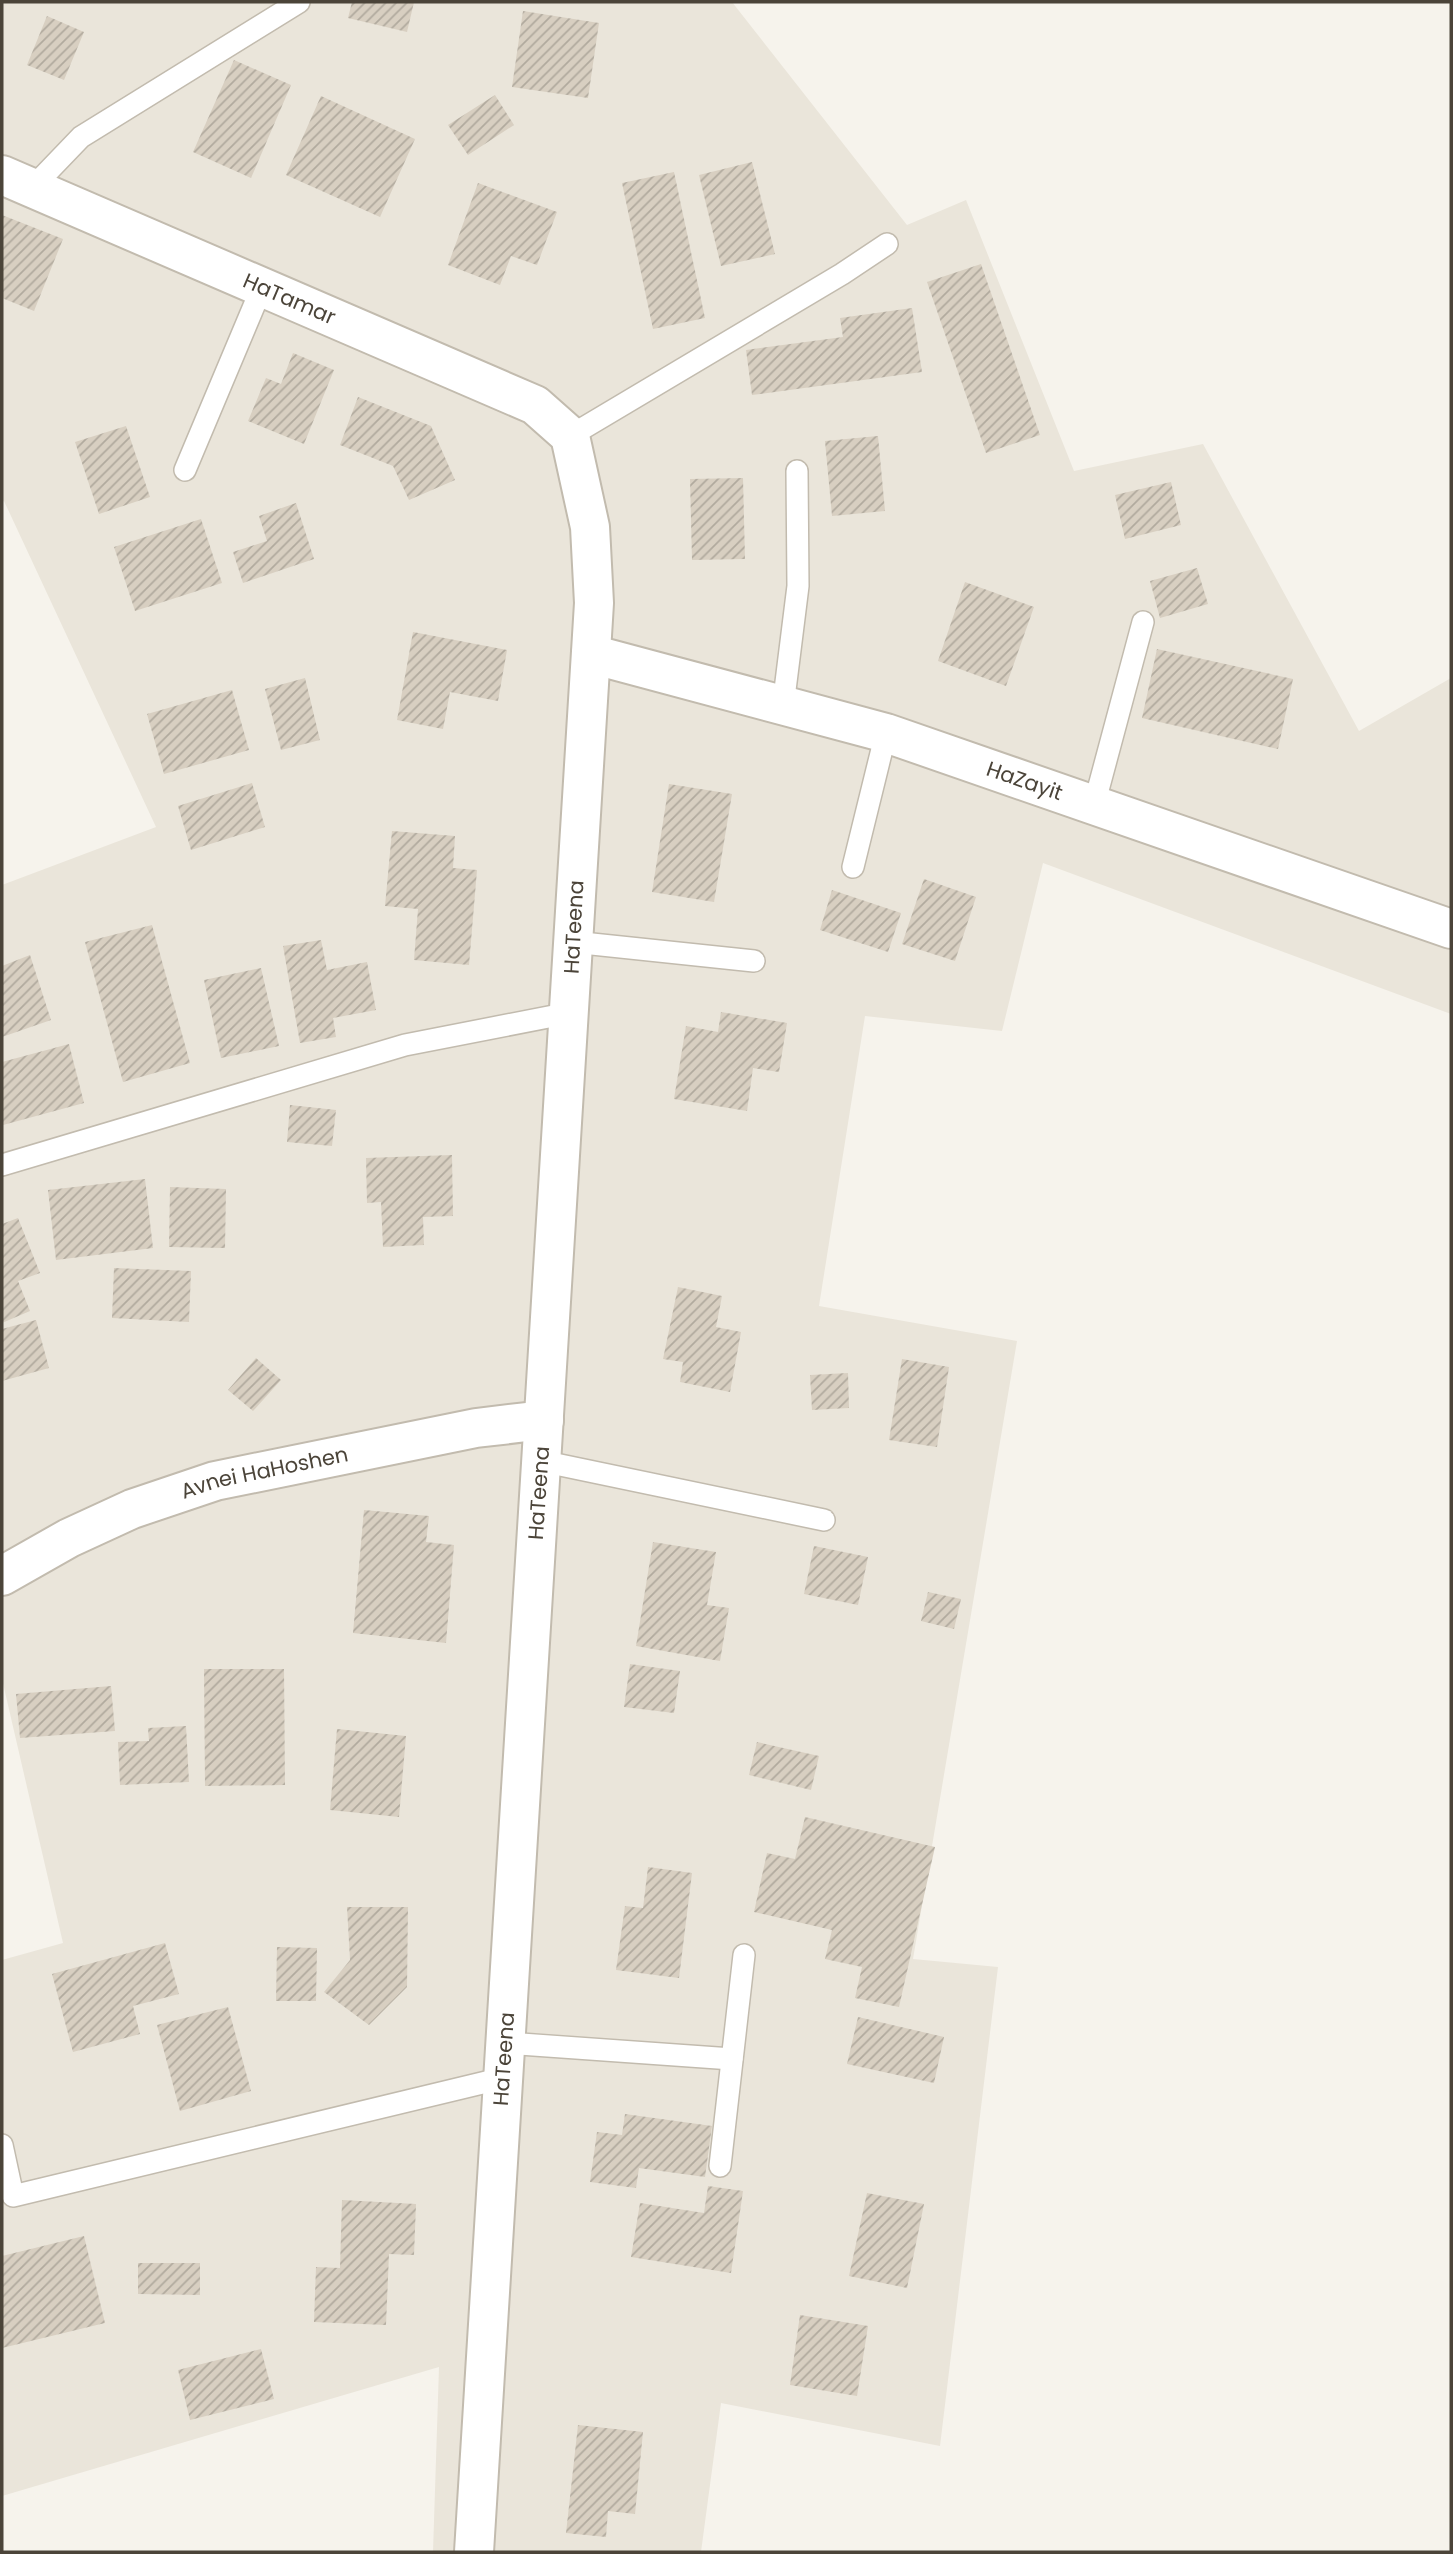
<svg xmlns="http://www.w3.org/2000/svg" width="1453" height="2554" font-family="Poppins,sans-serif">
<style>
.residential{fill:#eae5da}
.building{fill:url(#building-hatch)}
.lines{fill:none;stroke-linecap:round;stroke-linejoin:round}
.lane-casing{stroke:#c2bbae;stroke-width:24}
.street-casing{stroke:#c2bbae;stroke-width:42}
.lane{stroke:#fff;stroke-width:21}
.street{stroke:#fff;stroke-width:38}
.labels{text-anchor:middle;stroke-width:5;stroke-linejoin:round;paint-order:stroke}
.street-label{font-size:21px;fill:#4b4439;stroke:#fff}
</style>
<defs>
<pattern id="building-hatch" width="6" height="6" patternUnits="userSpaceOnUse" patternTransform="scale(1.75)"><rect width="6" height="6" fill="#d8cfc1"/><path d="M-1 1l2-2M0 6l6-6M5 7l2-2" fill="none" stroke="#b1aa9e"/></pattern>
</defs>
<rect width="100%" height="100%" fill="#f6f3ec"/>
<path class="residential" d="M 2,2 L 732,2 L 907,225 L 966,200 L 1074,471 L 1203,444 L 1359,731 L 1451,678 L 1451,1014 L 1043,863 L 1002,1031 L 865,1016 L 819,1306 L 1017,1341 L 913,1959 L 998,1967 L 940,2446 L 721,2403 L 701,2552 L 433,2552 L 439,2367 L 2,2496 L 2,1960 L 63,1943 L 2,1679 L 2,885 L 156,827 L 4,501 L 2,502 Z"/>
<g class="building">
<path d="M 352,2 L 414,2 L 407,32 L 348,18 Z"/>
<path d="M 523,11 L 599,23 L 588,98 L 512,87 Z"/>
<path d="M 47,16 L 84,32 L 64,80 L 27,65 Z"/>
<path d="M 234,60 L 291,85 L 251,178 L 193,152 Z"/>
<path d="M 495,95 L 514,125 L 468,155 L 448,125 Z"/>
<path d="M 321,96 L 415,139 L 380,217 L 286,175 Z"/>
<path d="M 752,162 L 775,254 L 721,266 L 699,175 Z"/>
<path d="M 674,172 L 705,318 L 653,329 L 622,183 Z"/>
<path d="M 478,183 L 557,212 L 537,265 L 511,256 L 500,285 L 448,265 Z"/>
<path d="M 2,215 L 63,239 L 34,311 L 2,298 Z"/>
<path d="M 981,264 L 1040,435 L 986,453 L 927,282 Z"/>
<path d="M 912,308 L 922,372 L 752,395 L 746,350 L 843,337 L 840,318 Z"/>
<path d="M 293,353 L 334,370 L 304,444 L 248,421 L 266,378 L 281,384 Z"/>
<path d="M 358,397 L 431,426 L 455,480 L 409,500 L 393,466 L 340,445 Z"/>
<path d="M 126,426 L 150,497 L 99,514 L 75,442 Z"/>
<path d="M 878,436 L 885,511 L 832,516 L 825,441 Z"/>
<path d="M 743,478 L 745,559 L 692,560 L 690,479 Z"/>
<path d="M 1171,482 L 1181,525 L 1125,539 L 1115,495 Z"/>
<path d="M 296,503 L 314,559 L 243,583 L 233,552 L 267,541 L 259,516 Z"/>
<path d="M 201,519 L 222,583 L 135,611 L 114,547 Z"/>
<path d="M 1197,568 L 1208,604 L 1160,618 L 1150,581 Z"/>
<path d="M 965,582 L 1034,607 L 1006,686 L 938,661 Z"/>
<path d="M 413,632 L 507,650 L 498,701 L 450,692 L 443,729 L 397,720 Z"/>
<path d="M 1157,649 L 1293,679 L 1278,749 L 1142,718 Z"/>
<path d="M 305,678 L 320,740 L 281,750 L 265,689 Z"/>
<path d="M 232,690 L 249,750 L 164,774 L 147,714 Z"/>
<path d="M 252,783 L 265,827 L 191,850 L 178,806 Z"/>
<path d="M 669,784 L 732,794 L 714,902 L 652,892 Z"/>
<path d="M 392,831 L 455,836 L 453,868 L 477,870 L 469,965 L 414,960 L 418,909 L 385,906 Z"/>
<path d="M 924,879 L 976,897 L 955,961 L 902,944 Z"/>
<path d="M 832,890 L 901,913 L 888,952 L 820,930 Z"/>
<path d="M 152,925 L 190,1063 L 123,1082 L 85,942 Z"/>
<path d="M 321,940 L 327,970 L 367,962 L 376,1010 L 333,1018 L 336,1037 L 300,1043 L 283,946 Z"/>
<path d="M 30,955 L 51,1020 L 2,1037 L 2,966 Z"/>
<path d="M 261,968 L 279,1046 L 221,1058 L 204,980 Z"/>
<path d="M 721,1012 L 787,1023 L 779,1072 L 753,1068 L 747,1111 L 674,1099 L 686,1026 L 718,1032 Z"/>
<path d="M 69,1044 L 84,1103 L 3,1125 L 2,1062 Z"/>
<path d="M 290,1105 L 336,1110 L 332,1146 L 287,1142 Z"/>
<path d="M 452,1155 L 453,1216 L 423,1217 L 424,1245 L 383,1247 L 381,1202 L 367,1203 L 366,1158 Z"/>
<path d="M 145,1179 L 153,1248 L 56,1260 L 48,1190 Z"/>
<path d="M 170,1187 L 226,1189 L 225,1248 L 169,1247 Z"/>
<path d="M 18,1218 L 40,1273 L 18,1281 L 30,1311 L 2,1323 L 2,1224 Z"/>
<path d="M 114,1268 L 191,1271 L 189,1322 L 112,1318 Z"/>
<path d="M 678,1287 L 722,1296 L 716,1327 L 741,1332 L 730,1392 L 680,1382 L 683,1362 L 663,1359 Z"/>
<path d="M 36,1320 L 49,1368 L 2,1381 L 2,1329 Z"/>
<path d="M 256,1358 L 281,1380 L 253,1411 L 228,1390 Z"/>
<path d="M 902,1359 L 949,1367 L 937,1447 L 889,1440 Z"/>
<path d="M 848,1373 L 849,1408 L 812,1410 L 810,1375 Z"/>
<path d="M 364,1510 L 429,1516 L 426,1542 L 454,1545 L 446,1643 L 353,1633 Z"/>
<path d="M 653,1542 L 716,1552 L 707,1605 L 729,1608 L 720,1661 L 636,1646 Z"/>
<path d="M 814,1546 L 868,1557 L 858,1605 L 804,1594 Z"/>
<path d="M 928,1592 L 961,1599 L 954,1629 L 921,1621 Z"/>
<path d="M 630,1664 L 680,1671 L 674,1713 L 624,1707 Z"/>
<path d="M 204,1669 L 284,1669 L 285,1785 L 205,1786 Z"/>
<path d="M 111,1686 L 115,1731 L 20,1738 L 16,1694 Z"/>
<path d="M 186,1726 L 189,1782 L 120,1785 L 118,1742 L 149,1741 L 148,1728 Z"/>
<path d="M 337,1729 L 406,1736 L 399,1817 L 330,1810 Z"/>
<path d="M 757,1742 L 819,1756 L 811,1790 L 749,1775 Z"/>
<path d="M 805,1817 L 935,1847 L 899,2007 L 855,1998 L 862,1967 L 825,1959 L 832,1930 L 754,1912 L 767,1853 L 795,1859 Z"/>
<path d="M 648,1867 L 692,1873 L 679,1978 L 616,1970 L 625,1906 L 643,1908 Z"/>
<path d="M 347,1907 L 408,1907 L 407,1987 L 369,2025 L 324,1992 L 350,1960 Z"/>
<path d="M 165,1943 L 179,1994 L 133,2006 L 140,2034 L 73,2052 L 52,1974 Z"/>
<path d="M 277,1947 L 317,1948 L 316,2001 L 276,2001 Z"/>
<path d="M 228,2007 L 251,2091 L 180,2111 L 157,2025 Z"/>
<path d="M 858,2017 L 944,2037 L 934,2083 L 847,2064 Z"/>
<path d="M 625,2114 L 712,2126 L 705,2177 L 639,2168 L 636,2188 L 590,2182 L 597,2132 L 622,2135 Z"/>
<path d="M 708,2186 L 743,2191 L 731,2273 L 631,2257 L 640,2203 L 704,2213 Z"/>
<path d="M 867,2193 L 924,2204 L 907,2288 L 849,2276 Z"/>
<path d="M 342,2200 L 416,2204 L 414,2255 L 389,2254 L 386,2325 L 314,2322 L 316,2267 L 340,2268 Z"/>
<path d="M 84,2236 L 105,2323 L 2,2348 L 2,2256 Z"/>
<path d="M 138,2263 L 200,2263 L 200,2295 L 138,2294 Z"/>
<path d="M 800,2315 L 868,2326 L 857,2396 L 790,2385 Z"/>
<path d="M 261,2349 L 274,2399 L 190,2420 L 178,2370 Z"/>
<path d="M 578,2425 L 643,2432 L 635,2514 L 608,2511 L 606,2537 L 566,2533 Z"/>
</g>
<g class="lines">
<defs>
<g id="lane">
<path d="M 32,188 L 81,137 L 299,2"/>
<path d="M 570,436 L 842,274 L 887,244"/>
<path d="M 185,470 L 262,287"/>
<path d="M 783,706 L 798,586 L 797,471"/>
<path d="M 1094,805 L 1143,622"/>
<path d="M 853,867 L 886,733"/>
<path d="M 573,942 L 754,961"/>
<path d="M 2,1165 L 405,1045 L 569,1013"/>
<path d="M 541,1461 L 824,1520"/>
<path d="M 506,2043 L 732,2059"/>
<path d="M 2,2145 L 13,2196 L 503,2078"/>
<path d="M 720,2166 L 744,1955"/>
</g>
<g id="street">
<path id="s1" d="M 2,175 L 535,405 L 570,436 L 590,527 L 594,603 L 474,2552"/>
<path id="s2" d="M 591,654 L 886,733 L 1451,929"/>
<path id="s3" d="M 2,1576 L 69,1538 L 132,1509 L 215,1481 L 476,1428 L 544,1420"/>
</g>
</defs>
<use href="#lane" class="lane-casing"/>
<use href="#street" class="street-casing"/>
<use href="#lane" class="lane"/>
<use href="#street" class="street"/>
</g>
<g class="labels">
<g class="street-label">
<text dy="7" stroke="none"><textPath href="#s1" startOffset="313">HaTamar</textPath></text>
<text dy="7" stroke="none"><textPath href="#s2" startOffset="452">HaZayit</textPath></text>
<text transform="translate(574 927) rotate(-87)" y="7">HaTeena</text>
<text dy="7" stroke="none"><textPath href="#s3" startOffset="284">Avnei HaHoshen</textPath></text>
<text transform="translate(539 1493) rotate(-86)" y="7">HaTeena</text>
<text transform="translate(504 2059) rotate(-86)" y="7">HaTeena</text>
</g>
</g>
<rect width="1453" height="2554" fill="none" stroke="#4b4439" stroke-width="7"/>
</svg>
